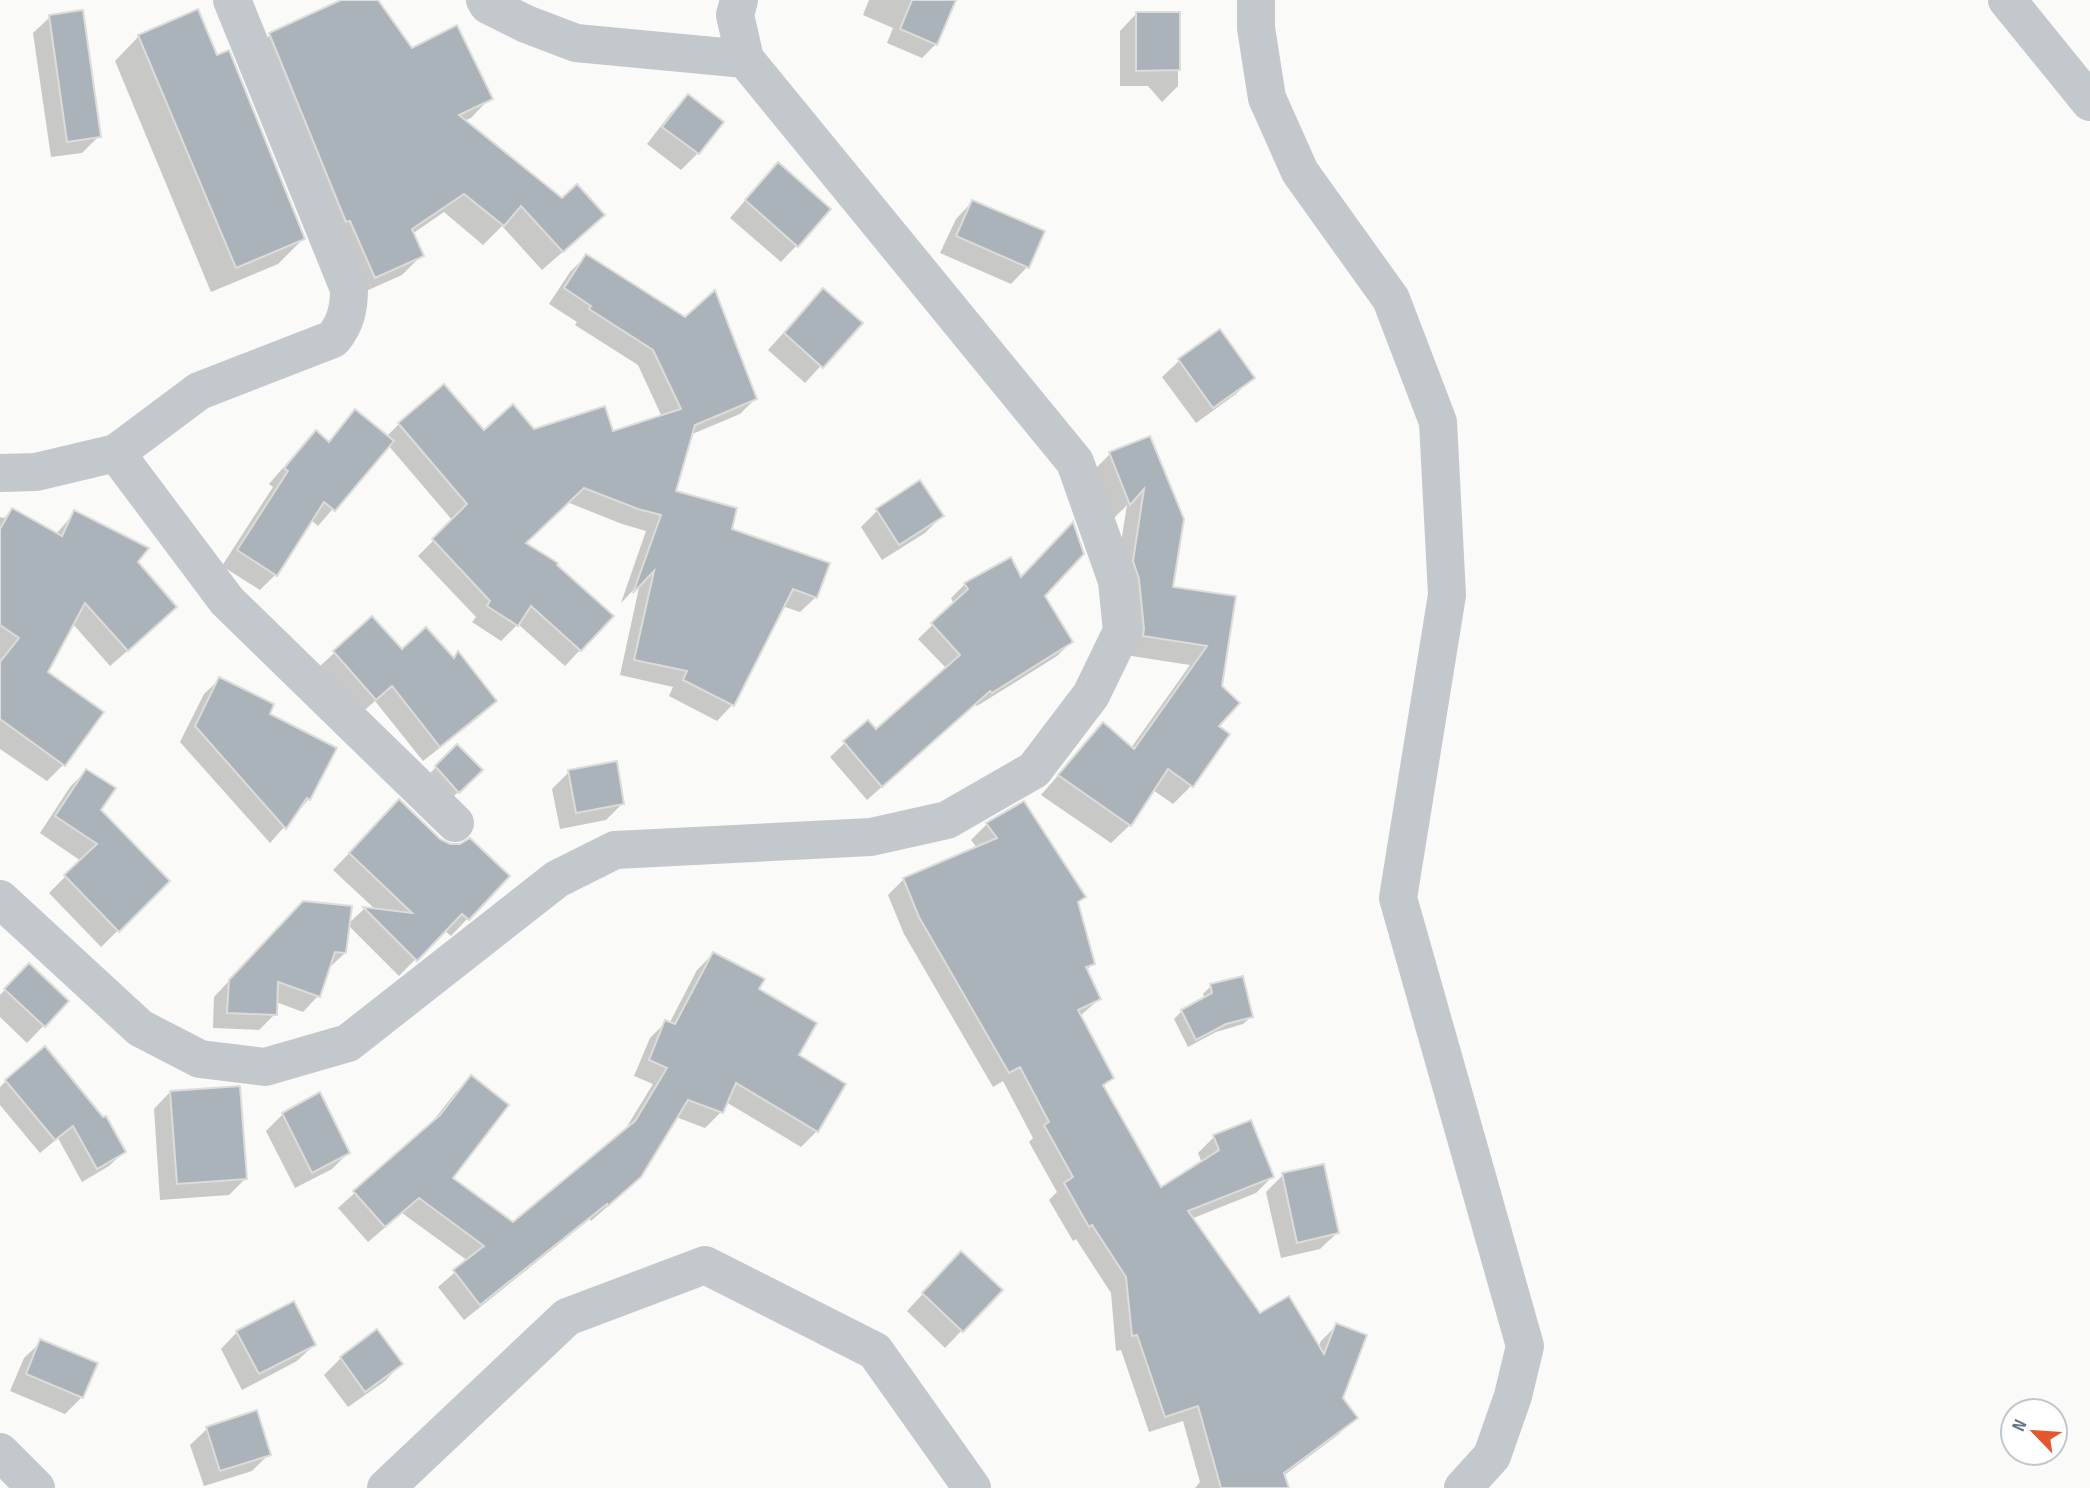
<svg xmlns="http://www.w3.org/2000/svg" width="2090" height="1488" font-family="'Sofia Sans Condensed',sans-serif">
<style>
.shadow{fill:#0003}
.building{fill:#aab3b9;stroke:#dcdcda;stroke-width:2}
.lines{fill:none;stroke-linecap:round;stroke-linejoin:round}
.minor{stroke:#c3c8cc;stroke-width:38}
.tertiary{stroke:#c3c8cc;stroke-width:38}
</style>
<rect width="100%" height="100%" fill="#fafaf8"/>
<g class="shadow">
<path d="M 344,0 L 376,0 L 411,50 L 490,98 L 471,118 L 464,121 L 562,200 L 583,234 L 542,270 L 502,226 L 483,245 L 444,212 L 412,234 L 422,255 L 402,275 L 355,296 L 251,54 L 270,35 Z"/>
<path d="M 869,0 L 954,0 L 936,44 L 922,58 L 887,43 L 893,28 L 863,15 Z"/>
<path d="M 1136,14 L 1178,14 L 1178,86 L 1162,102 L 1148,86 L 1120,86 L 1120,31 Z"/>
<path d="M 50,17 L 99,136 L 82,153 L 51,157 L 33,33 Z"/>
<path d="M 139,36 L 303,239 L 278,264 L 211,292 L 115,61 Z"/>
<path d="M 688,96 L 721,122 L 698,153 L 681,170 L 647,144 L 671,113 Z"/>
<path d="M 762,181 L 797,245 L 781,262 L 730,218 Z"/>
<path d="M 972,202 L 1043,232 L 1027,267 L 1011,284 L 940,253 L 956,219 Z"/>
<path d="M 586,256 L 755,399 L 740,414 L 690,435 L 674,492 L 729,530 L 816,597 L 800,612 L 782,606 L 732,705 L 717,721 L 669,696 L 673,687 L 620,675 L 640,583 L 621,603 L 646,531 L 622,524 L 567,502 L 524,543 L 580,650 L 565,666 L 518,624 L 501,641 L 472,622 L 476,617 L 418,556 L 453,521 L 388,445 L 318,526 L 311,520 L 275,575 L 260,590 L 222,566 L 273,487 L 269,484 L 300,448 L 316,432 L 327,443 L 355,412 L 386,437 L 399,424 L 484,433 L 534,431 L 611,433 L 662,417 L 638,365 L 575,325 L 577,322 L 549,304 L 570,272 Z"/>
<path d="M 807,307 L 860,323 L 805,383 L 768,350 Z"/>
<path d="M 1220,331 L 1253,377 L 1236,394 L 1196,423 L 1162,377 L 1179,361 Z"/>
<path d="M 1149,438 L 1171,588 L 1234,597 L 1216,726 L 1191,786 L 1173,804 L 1153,790 L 1130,825 L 1111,843 L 1041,795 L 1103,724 L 1131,748 L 1190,665 L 1125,655 L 1115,580 L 1127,505 L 1111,521 L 1091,473 L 1110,454 Z"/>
<path d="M 12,510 L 56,534 L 75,512 L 135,562 L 158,624 L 110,666 L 72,623 L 46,672 L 63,765 L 47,781 L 0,749 L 0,517 L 4,518 Z"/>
<path d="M 877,511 L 942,516 L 925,533 L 882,560 L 861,527 Z"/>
<path d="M 1021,579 L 1043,596 L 1071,642 L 1057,656 L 977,706 L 975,704 L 867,800 L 830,757 L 867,722 L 876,732 L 947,669 L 918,639 L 954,604 L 951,598 L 965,584 Z"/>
<path d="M 372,618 L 402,651 L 453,659 L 458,654 L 495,701 L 479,717 L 423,761 L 375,701 L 366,709 L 354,709 L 318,668 Z"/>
<path d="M 220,679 L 267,714 L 309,799 L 270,843 L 180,742 L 204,694 Z"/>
<path d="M 457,747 L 480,770 L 450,800 L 428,775 Z"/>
<path d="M 86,771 L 99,811 L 168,881 L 101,947 L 49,893 L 81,861 L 40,833 L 70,787 Z"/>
<path d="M 569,772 L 622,804 L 606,820 L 560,829 L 552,789 Z"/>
<path d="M 1023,803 L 1084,897 L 1077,904 L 1093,963 L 1086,971 L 1099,999 L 1079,1017 L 1112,1078 L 1102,1088 L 1160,1190 L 1202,1163 L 1198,1153 L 1214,1137 L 1272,1177 L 1256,1193 L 1191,1219 L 1259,1315 L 1318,1348 L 1321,1341 L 1337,1325 L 1341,1398 L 1355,1418 L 1339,1434 L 1283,1476 L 1288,1488 L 1195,1488 L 1200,1482 L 1183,1421 L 1149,1432 L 1121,1350 L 1116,1351 L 1111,1293 L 1076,1239 L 1073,1241 L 1049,1200 L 1057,1192 L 1029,1142 L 1033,1138 L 1003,1081 L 993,1087 L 904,934 L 888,895 L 904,879 L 978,849 L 971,840 L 987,824 Z"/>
<path d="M 383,818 L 439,841 L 508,876 L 451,936 L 444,930 L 399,976 L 348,925 L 345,953 L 329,968 L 318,996 L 303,1012 L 276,1002 L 275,1014 L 259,1030 L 213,1028 L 214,997 L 287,919 L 348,924 L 364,909 L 376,910 L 333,870 Z"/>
<path d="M 713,954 L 757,990 L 796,1055 L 817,1131 L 801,1147 L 726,1102 L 721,1112 L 705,1128 L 676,1117 L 623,1193 L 591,1221 L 590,1219 L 464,1320 L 438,1287 L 468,1261 L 402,1213 L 368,1242 L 338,1208 L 429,1126 L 455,1093 L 471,1077 L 450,1178 L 513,1224 L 623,1133 L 653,1084 L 634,1076 L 650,1038 L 666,1022 L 669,1024 L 697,970 Z"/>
<path d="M 29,966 L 67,1001 L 27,1043 L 0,1017 L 0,995 Z"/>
<path d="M 1211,986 L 1251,1017 L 1243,1024 L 1216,1032 L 1188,1047 L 1174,1019 L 1182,1011 L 1205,999 L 1203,994 Z"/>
<path d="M 6,1081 L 124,1152 L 109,1166 L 82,1182 L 58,1138 L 40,1153 L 0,1105 L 0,1087 Z"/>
<path d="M 170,1092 L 246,1178 L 229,1195 L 160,1200 L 154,1109 Z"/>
<path d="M 283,1114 L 348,1153 L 332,1169 L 295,1188 L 266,1131 Z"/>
<path d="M 1283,1175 L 1337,1233 L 1320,1249 L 1281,1258 L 1266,1192 Z"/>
<path d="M 945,1270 L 1000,1290 L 945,1348 L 907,1311 Z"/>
<path d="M 237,1332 L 314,1345 L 297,1361 L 242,1390 L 221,1349 Z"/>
<path d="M 41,1342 L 82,1397 L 65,1414 L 10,1391 L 24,1358 Z"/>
<path d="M 341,1358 L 401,1364 L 385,1381 L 348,1407 L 324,1375 Z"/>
<path d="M 207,1429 L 269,1454 L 252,1471 L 204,1486 L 190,1445 Z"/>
</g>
<g class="building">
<path d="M 341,0 L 378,0 L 412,48 L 457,25 L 493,99 L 459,115 L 562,198 L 577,184 L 605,215 L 563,252 L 521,206 L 504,226 L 464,194 L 412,229 L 424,256 L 375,278 L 350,221 L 346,222 L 269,33 Z"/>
<path d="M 912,0 L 956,0 L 937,45 L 900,29 Z"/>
<path d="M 198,9 L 217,55 L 229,50 L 305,239 L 236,268 L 138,35 Z"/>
<path d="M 83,10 L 101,137 L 67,142 L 49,15 Z"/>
<path d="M 1136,12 L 1180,12 L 1180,70 L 1136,71 Z"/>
<path d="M 688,94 L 724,122 L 699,154 L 662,127 Z"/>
<path d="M 778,162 L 831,209 L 798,247 L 745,200 Z"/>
<path d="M 972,200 L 1045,231 L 1029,268 L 956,236 Z"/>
<path d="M 586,254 L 685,317 L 715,290 L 757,399 L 695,425 L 676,491 L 737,508 L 732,529 L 830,563 L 817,598 L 793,589 L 734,706 L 683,680 L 687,671 L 634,660 L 654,571 L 633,593 L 661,515 L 638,509 L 584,488 L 526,543 L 558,563 L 557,565 L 614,616 L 581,651 L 531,606 L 518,626 L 487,606 L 490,601 L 432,539 L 467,504 L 398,423 L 444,384 L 484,430 L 513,404 L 534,429 L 605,406 L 613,431 L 681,409 L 653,350 L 589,309 L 591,306 L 564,288 Z"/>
<path d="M 823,288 L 863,323 L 823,368 L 784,333 Z"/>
<path d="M 1220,329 L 1255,378 L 1213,408 L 1178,359 Z"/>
<path d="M 355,409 L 394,441 L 335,511 L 324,502 L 277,576 L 237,550 L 288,471 L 284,468 L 316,430 L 329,442 Z"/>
<path d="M 1150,436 L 1184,519 L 1173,587 L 1236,596 L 1222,686 L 1240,703 L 1219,726 L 1230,734 L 1193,787 L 1168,769 L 1131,826 L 1058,775 L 1103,722 L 1134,749 L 1207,646 L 1143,636 L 1144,629 L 1139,579 L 1133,561 L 1144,489 L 1130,505 L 1109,452 Z"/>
<path d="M 920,480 L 944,516 L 899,545 L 876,509 Z"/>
<path d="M 12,508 L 62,536 L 74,510 L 149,548 L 138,562 L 177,607 L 128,651 L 85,603 L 48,672 L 104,712 L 65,766 L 0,719 L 0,662 L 19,638 L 0,625 L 0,529 Z"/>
<path d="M 1073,522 L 1084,554 L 1045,596 L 1073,642 L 992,693 L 990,691 L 882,787 L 843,741 L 868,720 L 876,729 L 960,655 L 931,623 L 968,589 L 964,583 L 1011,557 L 1021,577 Z"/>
<path d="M 372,616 L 402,649 L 426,627 L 454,658 L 458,651 L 497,701 L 440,747 L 392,686 L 376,700 L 333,651 Z"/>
<path d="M 219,677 L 274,704 L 270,714 L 337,748 L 310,800 L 307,798 L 286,829 L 195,726 Z"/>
<path d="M 457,744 L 483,770 L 459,793 L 435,766 Z"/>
<path d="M 617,761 L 624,804 L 576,813 L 568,770 Z"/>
<path d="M 86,769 L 116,788 L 101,810 L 170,881 L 119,932 L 64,875 L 97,844 L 55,816 Z"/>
<path d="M 399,799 L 440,839 L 450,844 L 460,844 L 470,838 L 510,876 L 469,920 L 462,914 L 417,961 L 363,907 L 412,913 L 349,853 Z"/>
<path d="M 1024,801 L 1086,897 L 1078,902 L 1095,964 L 1086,967 L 1101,999 L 1078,1010 L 1114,1078 L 1103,1085 L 1161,1187 L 1219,1150 L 1213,1135 L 1251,1120 L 1274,1177 L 1188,1211 L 1260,1313 L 1289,1296 L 1324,1354 L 1336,1323 L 1367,1335 L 1343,1398 L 1358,1418 L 1284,1473 L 1289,1488 L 1221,1488 L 1198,1406 L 1165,1417 L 1137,1335 L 1132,1336 L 1126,1277 L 1092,1225 L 1089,1227 L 1064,1183 L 1073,1177 L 1044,1125 L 1049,1122 L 1020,1067 L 1009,1073 L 919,917 L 903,878 L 997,838 L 986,823 Z"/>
<path d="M 303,901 L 352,906 L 346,953 L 335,952 L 320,997 L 278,982 L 277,1015 L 227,1013 L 229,980 Z"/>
<path d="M 713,952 L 765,979 L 759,989 L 817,1023 L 799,1055 L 846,1084 L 818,1132 L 736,1083 L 723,1113 L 688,1100 L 641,1177 L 608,1206 L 607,1204 L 480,1305 L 453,1270 L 484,1246 L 419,1198 L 385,1227 L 353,1191 L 440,1115 L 471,1075 L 509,1105 L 453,1178 L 513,1222 L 635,1121 L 667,1068 L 649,1060 L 665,1020 L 675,1024 Z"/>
<path d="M 29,963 L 69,1001 L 45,1027 L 4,989 Z"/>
<path d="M 1243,976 L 1253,1017 L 1226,1024 L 1196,1040 L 1181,1010 L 1212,993 L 1210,984 Z"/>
<path d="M 45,1046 L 103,1117 L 106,1116 L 126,1152 L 97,1169 L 73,1126 L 55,1140 L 5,1080 Z"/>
<path d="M 240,1086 L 247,1179 L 177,1184 L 170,1091 Z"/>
<path d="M 320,1092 L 350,1153 L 312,1173 L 282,1113 Z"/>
<path d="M 1324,1164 L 1339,1233 L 1297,1243 L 1282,1173 Z"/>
<path d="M 961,1251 L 1003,1290 L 963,1332 L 922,1293 Z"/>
<path d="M 294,1301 L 316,1345 L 259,1374 L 236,1331 Z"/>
<path d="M 377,1329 L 403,1364 L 365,1392 L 340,1357 Z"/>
<path d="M 40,1339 L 98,1363 L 83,1398 L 26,1374 Z"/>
<path d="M 257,1410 L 271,1455 L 220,1471 L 206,1427 Z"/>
</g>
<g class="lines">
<g class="minor">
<path d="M 485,0 L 488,5 L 526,24 L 576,43 L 745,59"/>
<path d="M 116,453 L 227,601 L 455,823"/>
<path d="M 0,473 L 36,472 L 116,453 L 199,391 L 333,339 C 346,323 349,308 349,289 L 232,0"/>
<path d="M 0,899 L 140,1028 L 200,1059 L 265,1067 L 348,1043 L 557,879 L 615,850 L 871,837 L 947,820 L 1034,770 L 1091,695 L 1122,631 L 1117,581 L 1075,462 L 745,59 L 735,15 L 739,0"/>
</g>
<g class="tertiary">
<path d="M 1256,0 L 1256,28 L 1267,98 L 1300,172 L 1391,299 L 1438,422 L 1447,595 L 1398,898 L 1525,1346 L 1513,1396 L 1492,1456 L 1463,1488"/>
<path d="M 2007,0 L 2090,102"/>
<path d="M 0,1452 L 36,1488"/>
<path d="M 386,1488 L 567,1317 L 705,1265 L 875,1351 L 972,1488"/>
</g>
</g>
<g transform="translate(2034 1432) rotate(295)"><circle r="33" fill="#ffffff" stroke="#c1c8cd" stroke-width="2"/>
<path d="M0-5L12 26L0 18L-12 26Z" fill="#e4572e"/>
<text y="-10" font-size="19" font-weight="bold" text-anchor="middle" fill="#657683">N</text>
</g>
</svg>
